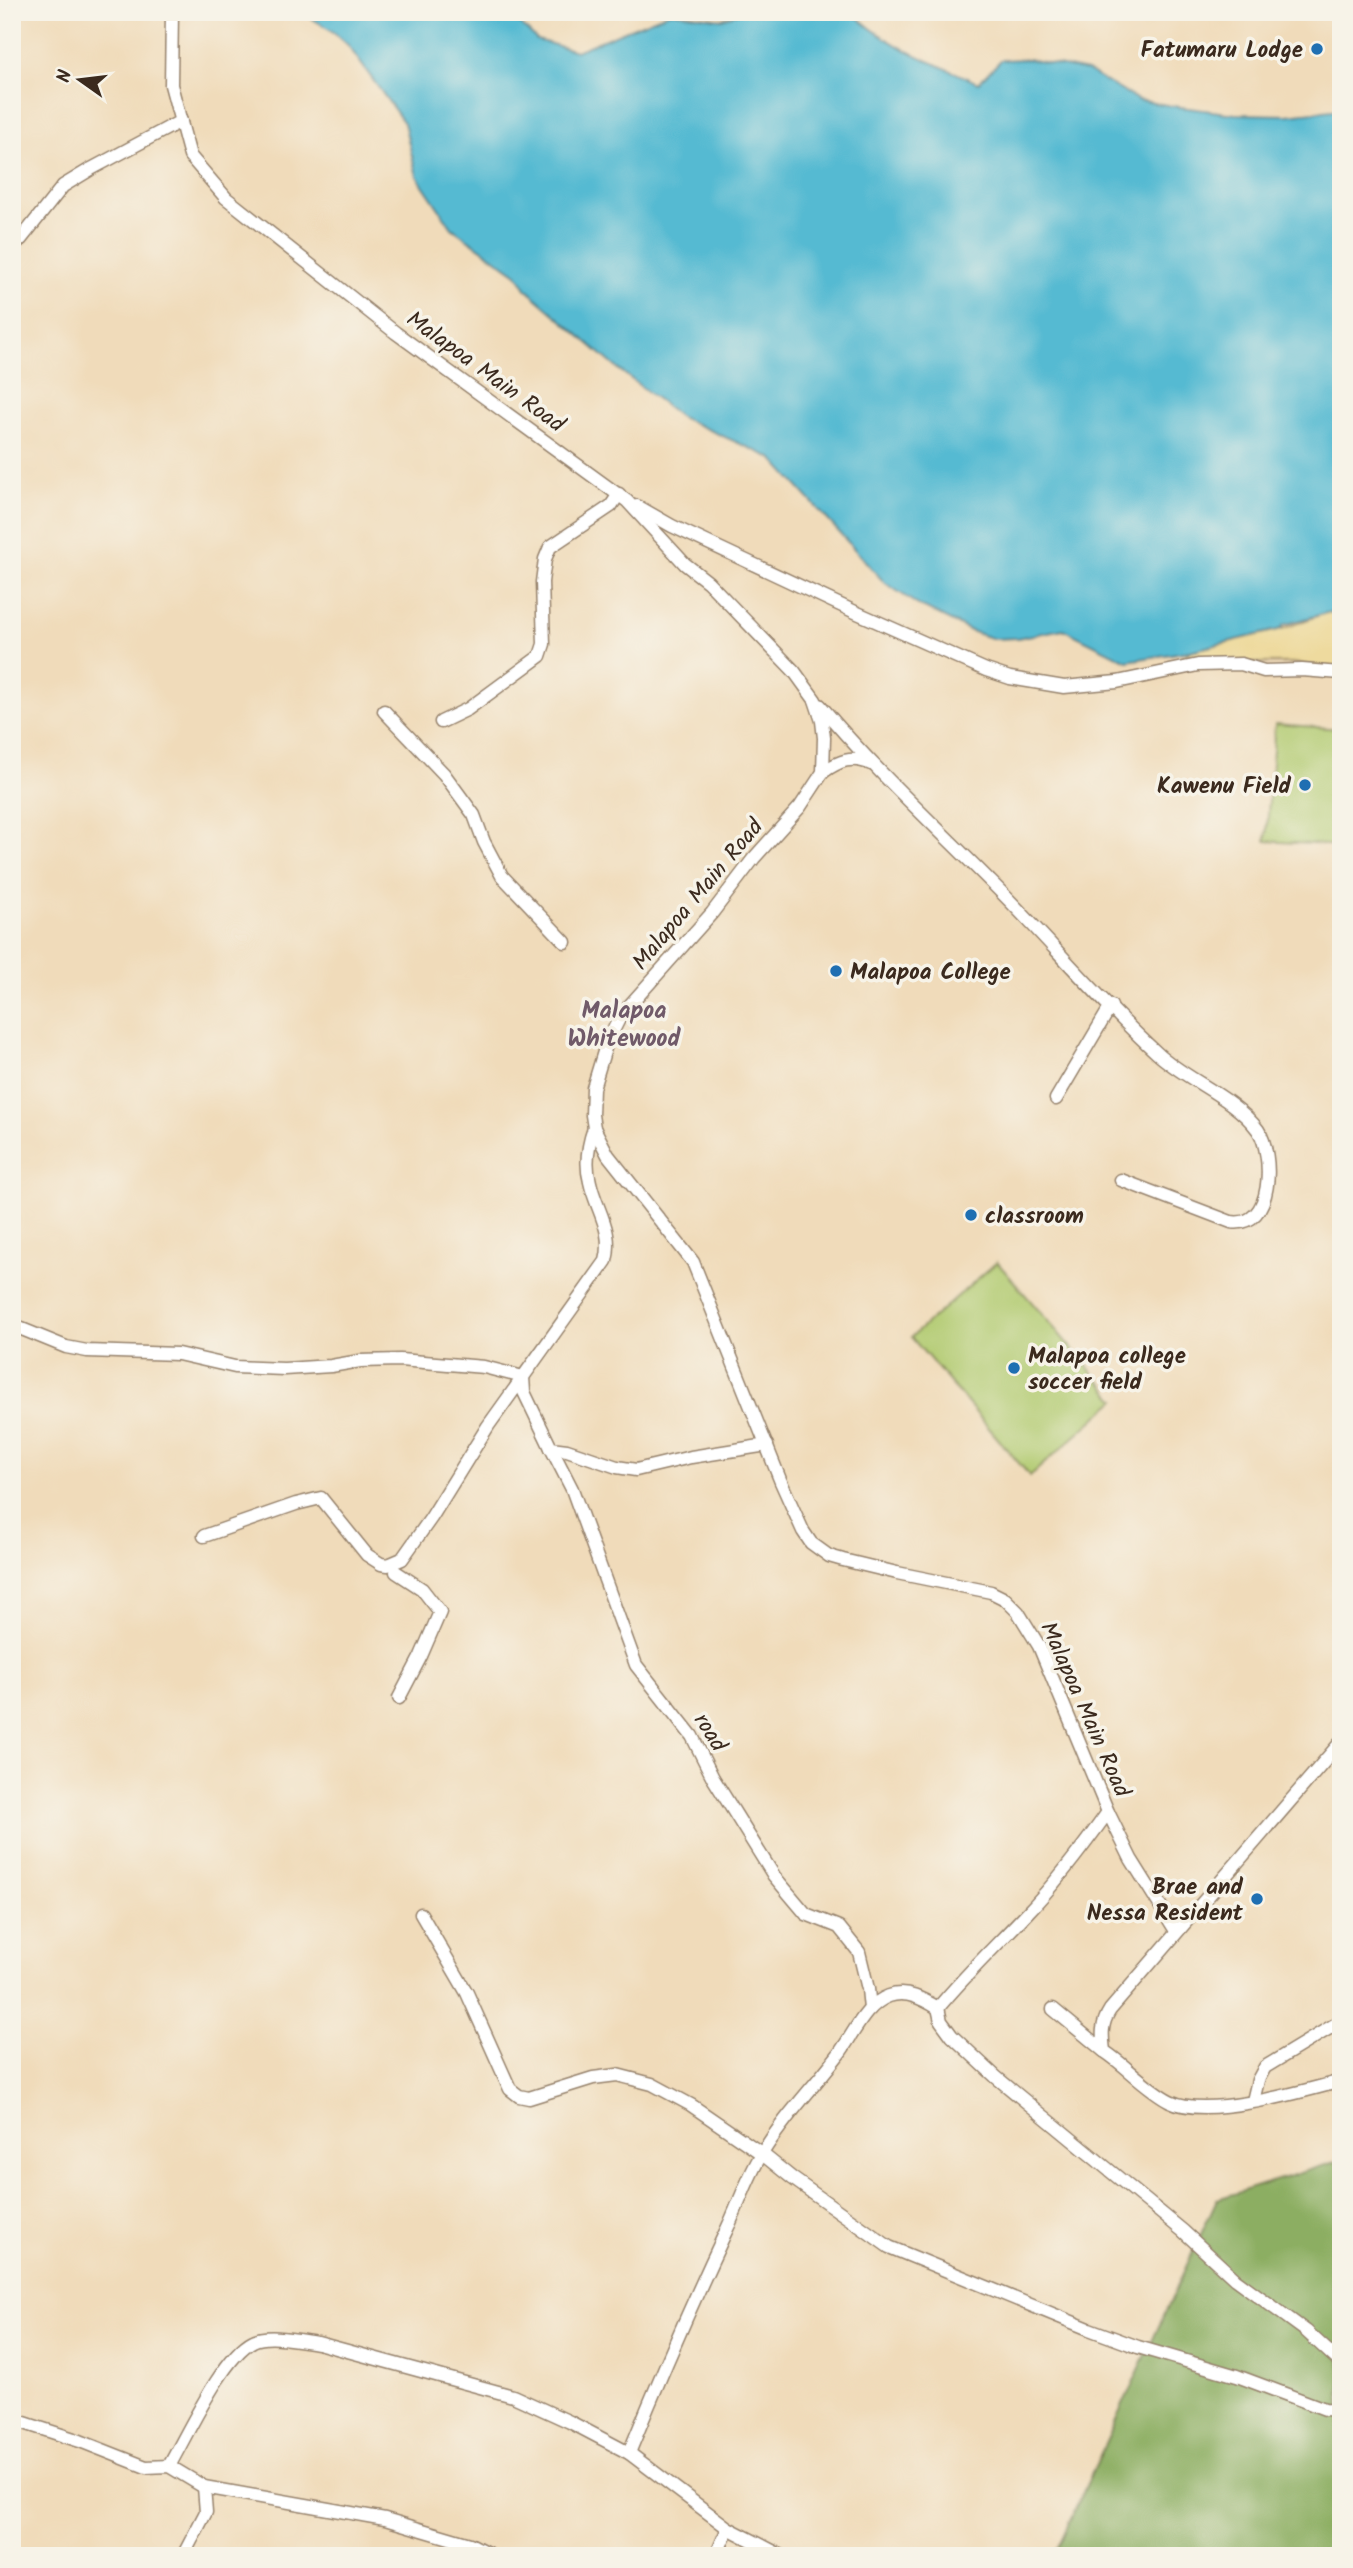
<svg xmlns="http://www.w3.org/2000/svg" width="1353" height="2568" font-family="Kalam,sans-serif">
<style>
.green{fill:#b1ca6f;stroke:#767a46;stroke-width:2}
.forest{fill:#8cae62;stroke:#646c40;stroke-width:2}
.sand{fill:#eeda9e;stroke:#94825e;stroke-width:2}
.water{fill:#54bad2;stroke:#487278;stroke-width:2}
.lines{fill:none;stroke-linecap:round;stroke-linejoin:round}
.minor-casing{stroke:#96826c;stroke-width:15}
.minor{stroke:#fff;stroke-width:12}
.poi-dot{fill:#1f6fb2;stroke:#f7f3e8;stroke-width:2.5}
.labels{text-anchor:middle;stroke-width:7;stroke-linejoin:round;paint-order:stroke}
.poi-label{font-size:23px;font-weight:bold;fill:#3b2a1e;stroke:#f7f3e8;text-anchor:end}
.street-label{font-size:23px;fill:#3b2a1e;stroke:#f7f3e8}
.neighbourhood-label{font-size:24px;font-weight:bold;fill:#705a69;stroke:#f7f3e8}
</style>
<rect width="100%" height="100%" fill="#f7f3e8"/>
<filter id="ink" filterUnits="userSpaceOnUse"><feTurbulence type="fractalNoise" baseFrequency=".0143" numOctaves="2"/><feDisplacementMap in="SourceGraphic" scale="14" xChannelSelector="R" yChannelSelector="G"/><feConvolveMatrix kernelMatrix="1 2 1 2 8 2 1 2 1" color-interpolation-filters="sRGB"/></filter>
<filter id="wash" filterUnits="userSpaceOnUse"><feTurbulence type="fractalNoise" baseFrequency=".00686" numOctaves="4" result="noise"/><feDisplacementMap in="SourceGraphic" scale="28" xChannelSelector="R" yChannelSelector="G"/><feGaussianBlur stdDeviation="1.57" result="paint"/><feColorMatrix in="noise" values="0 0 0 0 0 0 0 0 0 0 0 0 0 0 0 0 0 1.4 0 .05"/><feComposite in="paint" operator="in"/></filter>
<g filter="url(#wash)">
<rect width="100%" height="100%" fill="#f0dbba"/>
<g class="green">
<path d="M 1275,724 L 1341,729 L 1341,846 L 1266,841 Z"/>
<path d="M 997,1262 L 1116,1400 L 1030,1476 L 911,1337 Z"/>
</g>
<path class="forest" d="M 1341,2160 L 1341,2556 L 1054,2556 L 1217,2199 Z"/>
<path class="sand" d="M 1330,611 L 1341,616 L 1341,669 L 1291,663 L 1177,664 L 1190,651 L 1282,629 Z"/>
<path class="water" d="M 301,12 L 508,12 L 537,40 L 576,51 L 671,12 L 722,19 L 742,12 L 852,12 C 885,46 936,63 978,83 L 1001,60 L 1028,59 L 1087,71 L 1138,100 L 1172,106 L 1235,114 L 1287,115 L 1341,109 L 1341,616 L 1330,612 L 1283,625 L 1282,629 L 1190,651 L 1127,661 L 1063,629 L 1017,638 L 994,639 L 973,632 L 918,605 L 884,582 L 772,458 L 680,417 L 617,368 L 543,304 L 527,290 L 517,274 L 452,228 L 417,176 L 404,123 L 347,44 L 331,30 Z"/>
</g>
<g filter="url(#ink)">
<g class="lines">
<defs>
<g id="minor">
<path d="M 172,12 L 171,85 L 190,156 L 226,198 L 396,333 L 627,501 L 685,564 L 708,582 L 794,671 L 815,700 L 822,721 L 824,738 L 823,772 L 800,807 L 754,858 L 712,913 L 621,1015 L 606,1045 L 593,1088 L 592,1115 L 594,1128 L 608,1155 L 693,1262 L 781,1482 L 803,1531 L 811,1543 L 829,1556 L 843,1560 L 897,1573 L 991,1592 L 1005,1599 L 1018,1612 L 1039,1646 L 1108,1812 L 1131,1859 L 1176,1931"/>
<path d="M 12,246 L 21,239 L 63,186 L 91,169 L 181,121"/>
<path d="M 637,506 L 672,526 L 853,611 L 986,670 L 1010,678 L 1064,687 L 1117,682 L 1198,665 L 1241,664 L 1264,671 L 1302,670 L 1341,673"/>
<path d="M 820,705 C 877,773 943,833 1005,896 C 1056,948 1103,1004 1157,1053 C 1186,1080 1234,1097 1258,1130 C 1274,1154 1274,1229 1231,1222 L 1121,1180"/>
<path d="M 384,711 L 444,774 L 474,815 L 484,842 L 502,876 L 565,942"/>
<path d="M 441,722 L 468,709 L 540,656 L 544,644 L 542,582 L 545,559 L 550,547 L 611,506 L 619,494"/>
<path d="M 823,772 C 839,761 852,755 871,764"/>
<path d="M 1056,1099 L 1111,1006"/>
<path d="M 12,1325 L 66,1347 L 87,1351 L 178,1354 L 235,1367 L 284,1369 L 331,1366 L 360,1361 L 400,1360 L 484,1367 L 523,1377"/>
<path d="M 523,1377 L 524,1392 L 551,1448 L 567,1450 L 617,1467 L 636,1470 L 691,1457 L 767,1445"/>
<path d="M 551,1448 L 572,1489 L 636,1665 L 692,1736 L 713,1778 L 774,1876 L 806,1914 L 839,1927 L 859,1952 L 868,1989 L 870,2009"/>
<path d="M 204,1536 L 296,1504 L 321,1498 L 367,1555 L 381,1564 L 388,1565 L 402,1559 L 431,1518 L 488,1426 L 606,1261 C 614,1230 596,1210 590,1182 C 585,1164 588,1145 594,1128"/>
<path d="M 396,1572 L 422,1589 L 440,1612 L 421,1656 L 399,1698"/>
<path d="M 1341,1742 L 1110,2010 C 1101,2024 1102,2035 1104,2051 C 1127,2066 1145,2088 1170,2101 C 1206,2119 1301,2092 1341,2081"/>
<path d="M 421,1914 L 467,1993 L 510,2089 L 519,2096 L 529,2098 L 593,2078 L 617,2075 L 652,2084 L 691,2105 L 761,2153 L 792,2178 L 889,2247 L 1089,2329 L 1138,2347 L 1237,2376 L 1325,2409 L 1341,2410"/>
<path d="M 938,2008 C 966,1974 997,1945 1027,1913 C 1057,1882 1083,1847 1108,1812"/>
<path d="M 1053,2009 L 1104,2051"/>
<path d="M 1253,2101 L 1258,2080 L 1265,2067 L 1341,2021"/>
<path d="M 12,2419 L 80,2441 L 146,2467 L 169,2466 L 204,2487 L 385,2519 L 470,2544 L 493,2556"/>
<path d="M 629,2453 C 660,2377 692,2303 727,2229 C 739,2204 748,2175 763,2152 C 784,2117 813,2088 838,2055 C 853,2036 864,2005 889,1996 C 907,1990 923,1999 938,2008 L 941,2021 L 952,2036 L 996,2077 L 1183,2231 L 1235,2279 L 1306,2331 L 1341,2363"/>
<path d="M 169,2466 C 187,2435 223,2356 253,2341 C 268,2333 302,2341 318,2343 L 513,2396 L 570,2422 L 629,2453 L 728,2528 L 782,2556"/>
<path d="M 183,2556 L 206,2512 L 204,2487"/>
<path d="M 716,2556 L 728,2528"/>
</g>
</defs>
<use href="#minor" class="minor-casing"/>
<use href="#minor" class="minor"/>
</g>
</g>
<g class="poi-dot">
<circle cx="1317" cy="49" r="7"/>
<circle cx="1305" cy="785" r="7"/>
<circle cx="836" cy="971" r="7"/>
<circle cx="971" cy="1215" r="7"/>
<circle cx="1014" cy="1368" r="7"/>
<circle cx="1257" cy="1899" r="7"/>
</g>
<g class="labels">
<g class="poi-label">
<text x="1303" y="57">Fatumaru Lodge</text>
<text x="1291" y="793">Kawenu Field</text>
<text x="850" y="979" text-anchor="start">Malapoa College</text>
<text x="985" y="1223" text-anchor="start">classroom</text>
<text x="1028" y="1363" text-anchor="start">Malapoa college<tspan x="1028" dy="26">soccer field</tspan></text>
<text x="1243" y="1894">Brae and<tspan x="1243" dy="26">Nessa Resident</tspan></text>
</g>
<g class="street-label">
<text transform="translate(486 371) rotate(36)" y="8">Malapoa Main Road</text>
<text transform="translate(697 894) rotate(-50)" y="8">Malapoa Main Road</text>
<text transform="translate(1086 1709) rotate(66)" y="8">Malapoa Main Road</text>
<text transform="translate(711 1732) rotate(58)" y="8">road</text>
</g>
<g class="neighbourhood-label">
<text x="624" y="1018">Malapoa<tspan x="624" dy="28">Whitewood</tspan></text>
</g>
</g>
<rect width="1353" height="2568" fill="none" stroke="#f7f3e8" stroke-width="42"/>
<g transform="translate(80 80) rotate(284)" stroke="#f7f3e8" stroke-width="5" paint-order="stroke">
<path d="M0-5L12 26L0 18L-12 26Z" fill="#3b2a1e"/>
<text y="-10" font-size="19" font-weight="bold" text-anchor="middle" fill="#3b2a1e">N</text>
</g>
</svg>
